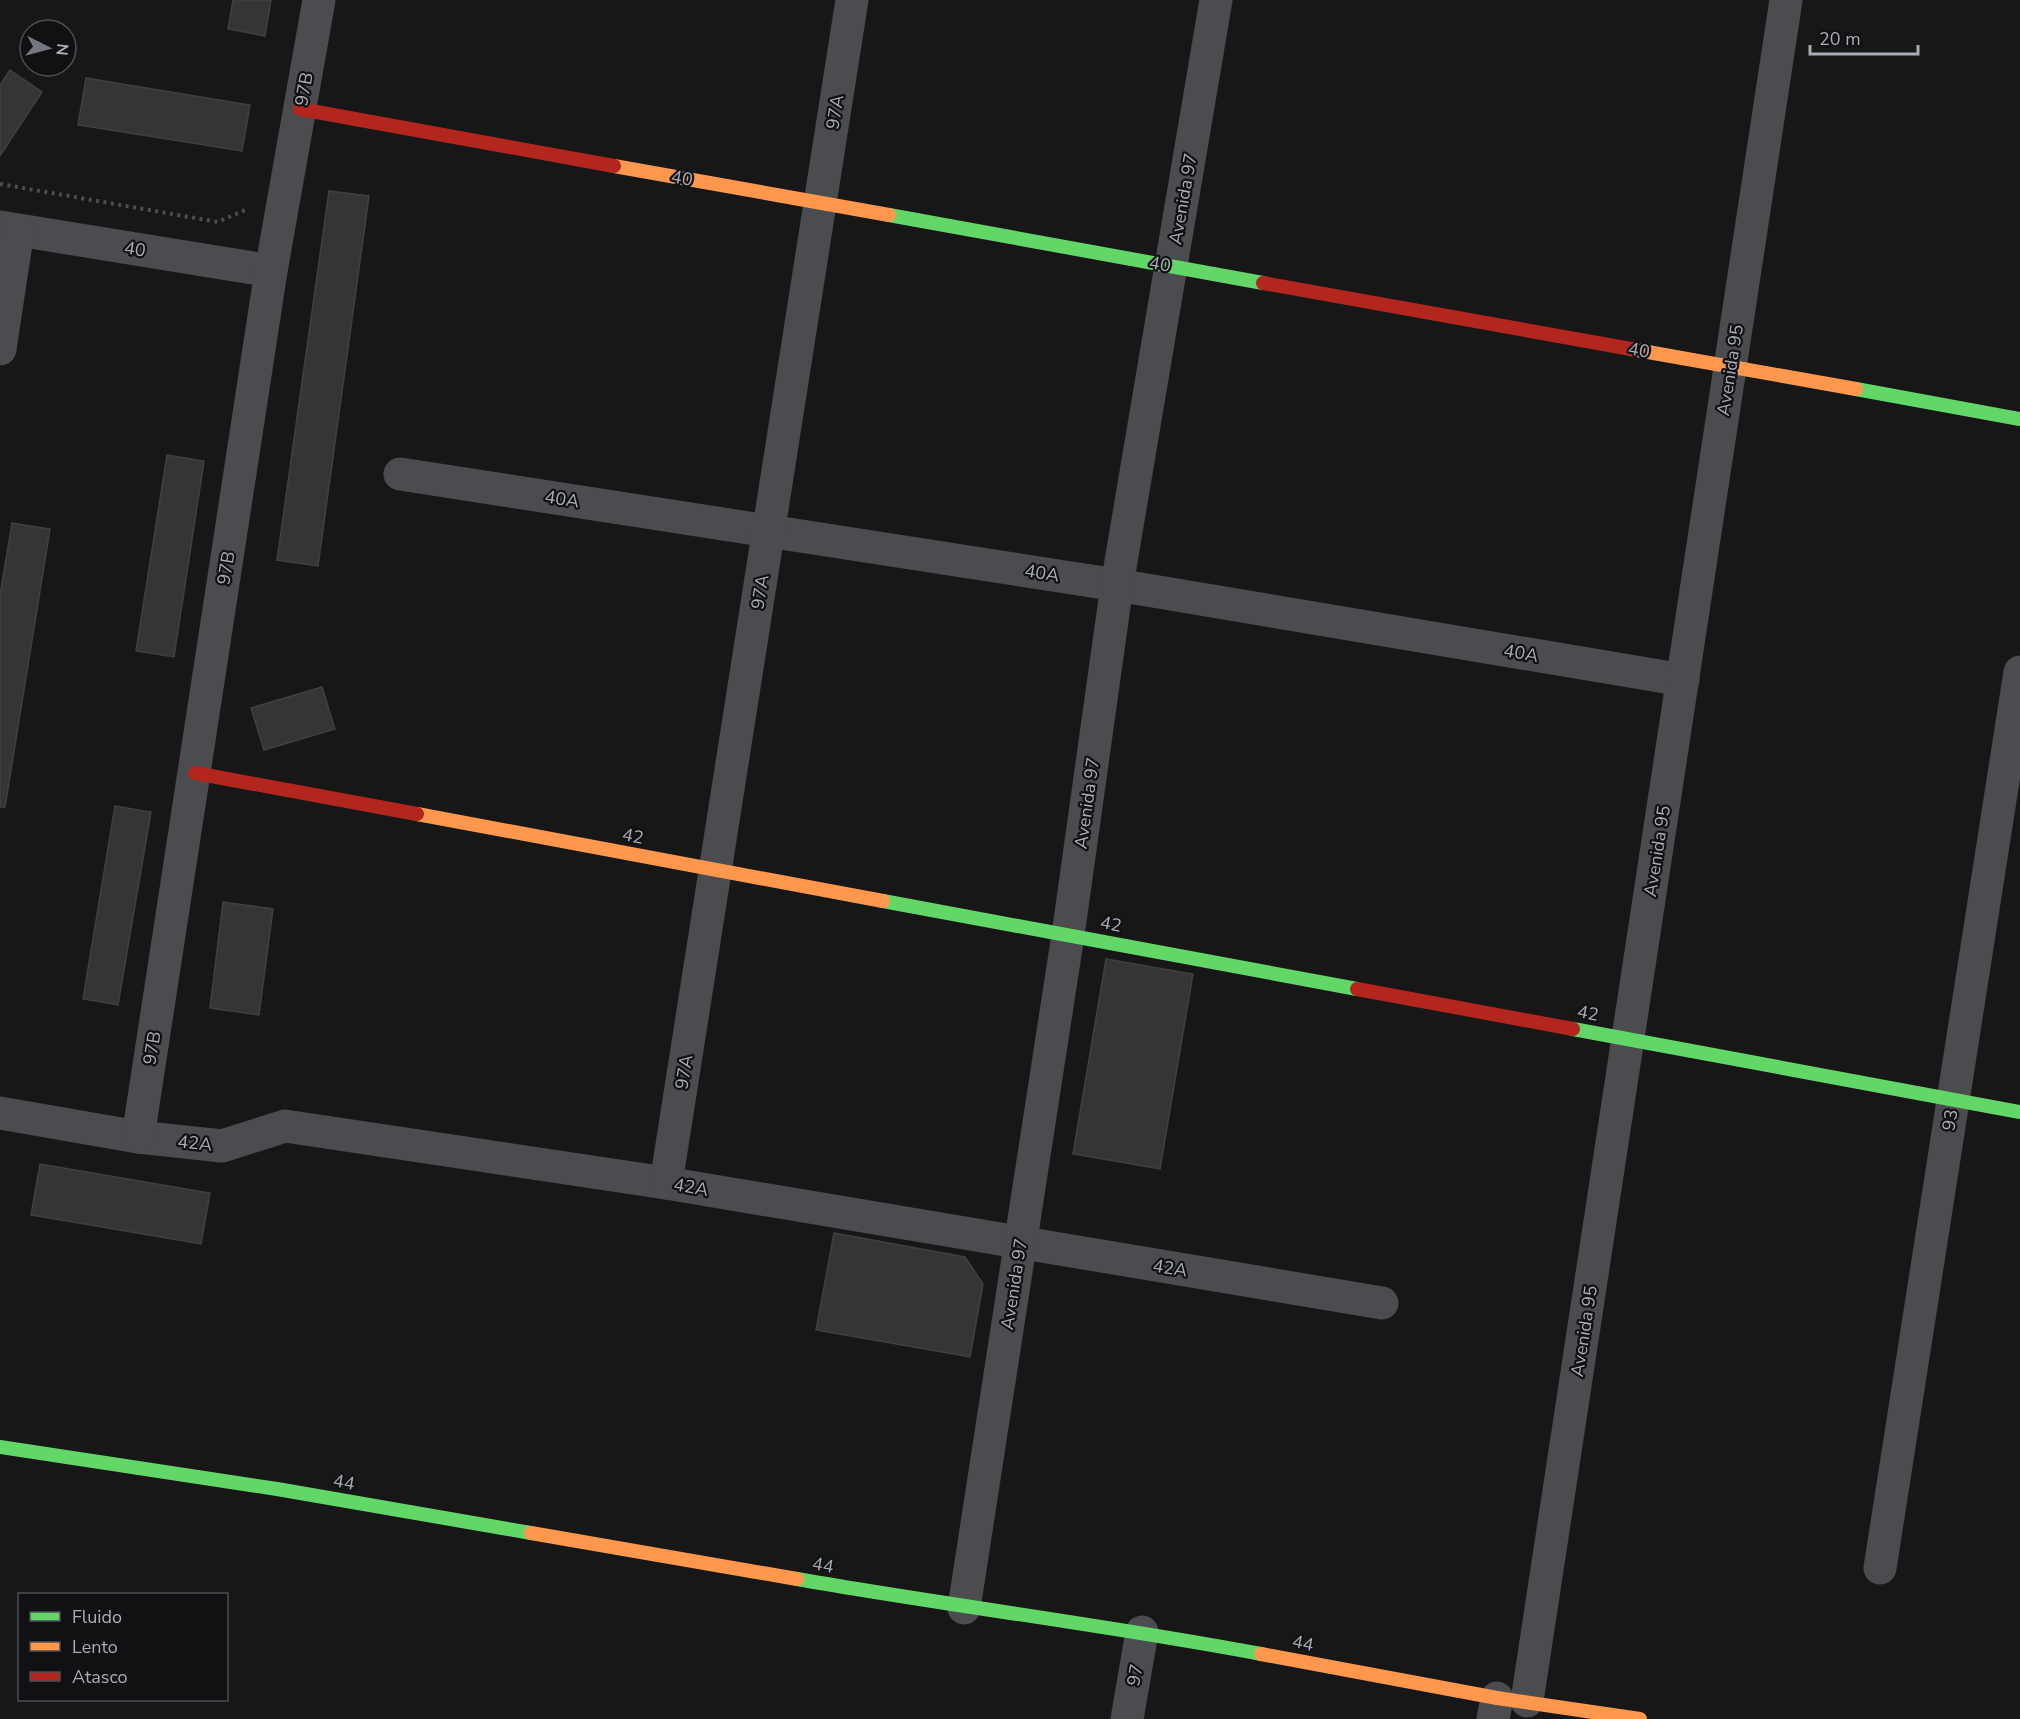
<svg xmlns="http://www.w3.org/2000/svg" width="2020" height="1719" font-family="'Nunito Sans',sans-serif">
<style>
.building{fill:#353536;stroke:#3f4043;stroke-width:1.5}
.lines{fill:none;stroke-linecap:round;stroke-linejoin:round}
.path{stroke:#4d4e52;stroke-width:4;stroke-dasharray:3 4.5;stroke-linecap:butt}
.street{stroke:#4b4c50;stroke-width:33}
.fast{stroke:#63d668;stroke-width:14}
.slow{stroke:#ff974d;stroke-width:14}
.jam{stroke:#b3261e;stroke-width:14}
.labels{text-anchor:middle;stroke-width:4.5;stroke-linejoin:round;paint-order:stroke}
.street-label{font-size:18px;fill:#a8adb8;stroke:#111113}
</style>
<rect width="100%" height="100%" fill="#171717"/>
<g class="building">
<path d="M 233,0 L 271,0 L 265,36 L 228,29 Z"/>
<path d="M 10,70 L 42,92 L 0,156 L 0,85 Z"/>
<path d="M 86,78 L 250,105 L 242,151 L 78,125 Z"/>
<path d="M 329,191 L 369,196 L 318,566 L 277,560 Z"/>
<path d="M 167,455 L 204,461 L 174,657 L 136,651 Z"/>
<path d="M 12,523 L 50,529 L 5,807 L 0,807 L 0,595 Z"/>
<path d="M 322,687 L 335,729 L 264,750 L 251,708 Z"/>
<path d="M 115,806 L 151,812 L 118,1005 L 83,999 Z"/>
<path d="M 223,902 L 273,909 L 259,1015 L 210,1008 Z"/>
<path d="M 1106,959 L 1193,974 L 1160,1169 L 1073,1154 Z"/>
<path d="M 40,1164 L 210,1193 L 201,1244 L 31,1215 Z"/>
<path d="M 834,1233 L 965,1257 L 983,1284 L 970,1357 L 816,1330 Z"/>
</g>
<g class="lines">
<path class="path" d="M 0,184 L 218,222 L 245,210"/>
<g class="street">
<path d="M 0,227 L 271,271"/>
<path d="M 0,349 L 18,230"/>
<path d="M 400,474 L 1117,585 L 1683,680"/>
<path d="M 0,1113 L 138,1137 L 222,1146 L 285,1126 L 666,1183 L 1382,1303"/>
<path d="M 138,1137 L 271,271 L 319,0"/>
<path d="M 666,1183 L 852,0"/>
<path d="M 1880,1568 L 2020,672"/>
<path d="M 964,1608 L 1068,935 L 1117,585 L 1216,0"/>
<path d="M 1527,1701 L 1786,0"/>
<path d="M 1127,1719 L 1142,1632"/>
<path d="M 1493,1719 L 1497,1698"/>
</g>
<g class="fast">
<path d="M 889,215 L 1263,283"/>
<path d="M 1856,389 L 2020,419"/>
<path d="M 883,901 L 1357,989"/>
<path d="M 1573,1029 L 2020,1112"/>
<path d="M 0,1447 L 277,1489 L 531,1533"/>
<path d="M 797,1579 C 951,1606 1107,1625 1261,1654"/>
</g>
<g class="slow">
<path d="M 614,166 L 889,215"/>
<path d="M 1631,349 L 1856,389"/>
<path d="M 417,814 L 883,901"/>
<path d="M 531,1533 L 797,1579"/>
<path d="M 1261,1654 L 1497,1698 L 1640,1719"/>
</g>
<g class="jam">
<path d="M 300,109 L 614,166"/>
<path d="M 1263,283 L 1631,349"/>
<path d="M 195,773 L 417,814"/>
<path d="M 1357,989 L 1573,1029"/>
</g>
</g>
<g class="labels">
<g class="street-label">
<text transform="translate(304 89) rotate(-80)" y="6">97B</text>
<text transform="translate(835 112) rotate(-81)" y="6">97A</text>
<text transform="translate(682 178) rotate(10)" y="6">40</text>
<text transform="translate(1183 199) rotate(-80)" y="6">Avenida 97</text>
<text transform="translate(135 249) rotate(9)" y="6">40</text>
<text transform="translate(1160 264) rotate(10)" y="6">40</text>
<text transform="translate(1639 350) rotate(10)" y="6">40</text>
<text transform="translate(1730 370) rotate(-81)" y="6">Avenida 95</text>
<text transform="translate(562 499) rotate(9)" y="6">40A</text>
<text transform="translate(226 568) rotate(-81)" y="6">97B</text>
<text transform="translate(1042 573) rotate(9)" y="6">40A</text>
<text transform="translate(760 592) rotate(-81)" y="6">97A</text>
<text transform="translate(1521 653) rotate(10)" y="6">40A</text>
<text transform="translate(1087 803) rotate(-82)" y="6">Avenida 97</text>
<text transform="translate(633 836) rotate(11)" y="6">42</text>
<text transform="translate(1657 851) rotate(-81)" y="6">Avenida 95</text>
<text transform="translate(1111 924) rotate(11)" y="6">42</text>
<text transform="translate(1588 1013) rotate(11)" y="6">42</text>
<text transform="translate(152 1048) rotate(-81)" y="6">97B</text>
<text transform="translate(684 1072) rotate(-81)" y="6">97A</text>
<text transform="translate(1950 1120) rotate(-81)" y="6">93</text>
<text transform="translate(195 1143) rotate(6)" y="6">42A</text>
<text transform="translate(691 1187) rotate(10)" y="6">42A</text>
<text transform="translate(1170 1268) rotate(9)" y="6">42A</text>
<text transform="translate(1014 1284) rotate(-81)" y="6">Avenida 97</text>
<text transform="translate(1584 1331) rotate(-81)" y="6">Avenida 95</text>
<text transform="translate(344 1482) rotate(10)" y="6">44</text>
<text transform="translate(823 1565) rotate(10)" y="6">44</text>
<text transform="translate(1303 1643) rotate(11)" y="6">44</text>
<text transform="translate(1135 1675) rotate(-80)" y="6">97</text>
</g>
</g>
<rect x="18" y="1593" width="210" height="108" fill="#111113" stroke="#4d4f55" stroke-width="1.5"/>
<rect x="30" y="1612" width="30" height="9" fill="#63d668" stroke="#4d4f55" stroke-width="1.5"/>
<text x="72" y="1623" font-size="18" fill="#a8adb8">Fluido</text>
<rect x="30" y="1642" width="30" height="9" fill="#ff974d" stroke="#4d4f55" stroke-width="1.5"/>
<text x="72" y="1653" font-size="18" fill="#a8adb8">Lento</text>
<rect x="30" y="1672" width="30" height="9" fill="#b3261e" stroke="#4d4f55" stroke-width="1.5"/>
<text x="72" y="1683" font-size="18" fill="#a8adb8">Atasco</text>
<g transform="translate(48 48) rotate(96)"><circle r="28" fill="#111113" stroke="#4d4f55" stroke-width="1.5"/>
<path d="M0-4.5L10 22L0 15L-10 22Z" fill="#757880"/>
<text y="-9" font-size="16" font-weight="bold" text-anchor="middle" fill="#a8adb8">N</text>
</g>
<path d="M1810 45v9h108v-9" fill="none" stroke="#a8adb8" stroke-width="3"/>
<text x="1819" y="45" font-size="18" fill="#a8adb8" stroke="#111113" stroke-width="4.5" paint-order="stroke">20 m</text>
</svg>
